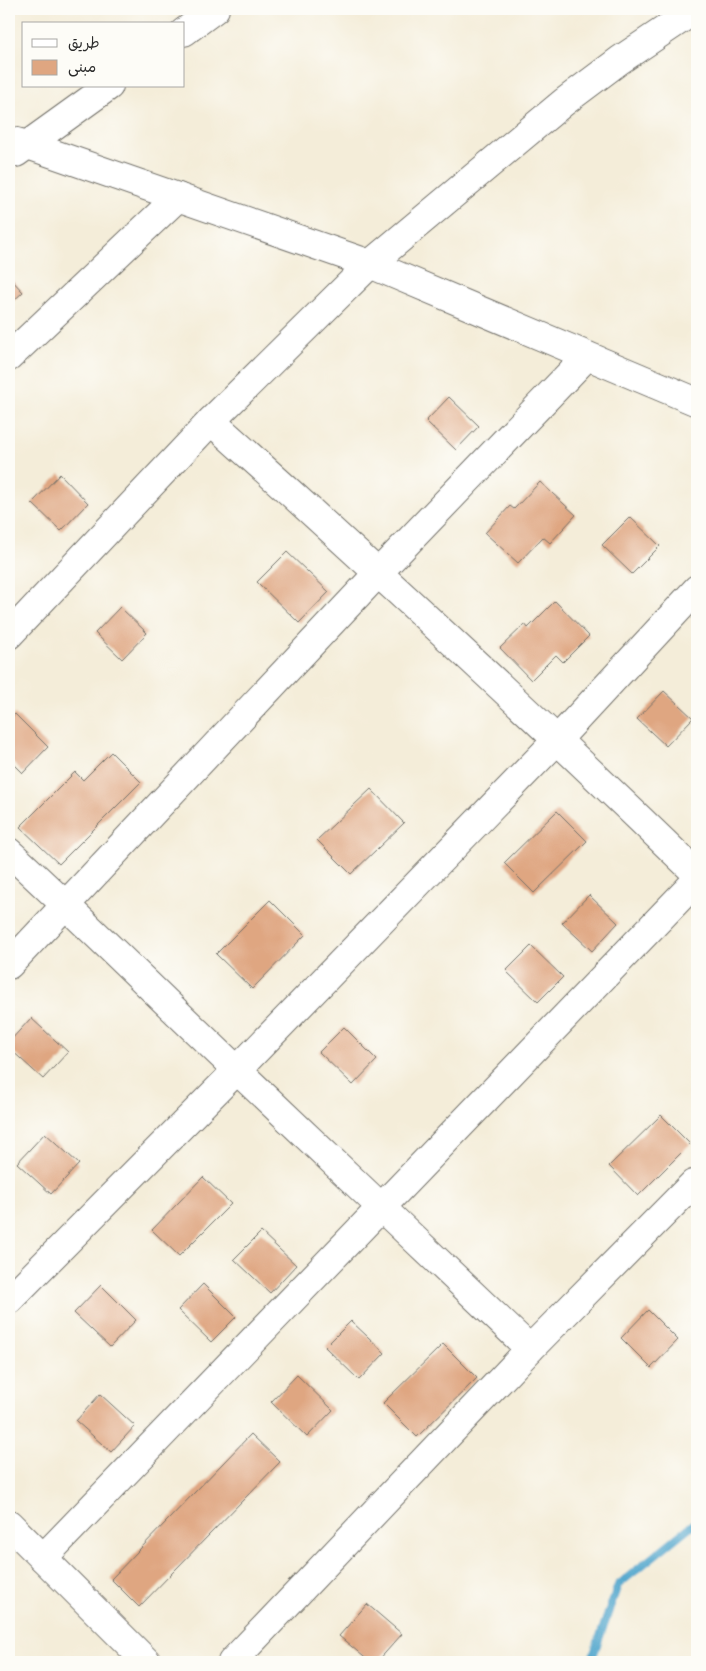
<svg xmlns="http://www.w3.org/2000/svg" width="706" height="1671" font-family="Caveat,'Playpen Sans Arabic',sans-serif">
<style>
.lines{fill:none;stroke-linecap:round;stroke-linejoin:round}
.stream{stroke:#4fa5cc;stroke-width:8}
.building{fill:#dfa681}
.minor-casing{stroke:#716f68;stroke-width:30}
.minor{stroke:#fff;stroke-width:28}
</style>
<rect width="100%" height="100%" fill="#fdfcf7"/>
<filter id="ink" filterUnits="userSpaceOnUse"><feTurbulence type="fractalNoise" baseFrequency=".02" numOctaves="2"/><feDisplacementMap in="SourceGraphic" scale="10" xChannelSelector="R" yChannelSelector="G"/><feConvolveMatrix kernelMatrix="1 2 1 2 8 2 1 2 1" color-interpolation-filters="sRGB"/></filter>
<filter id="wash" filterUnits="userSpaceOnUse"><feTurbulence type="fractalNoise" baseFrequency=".0096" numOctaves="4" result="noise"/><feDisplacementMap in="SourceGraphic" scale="20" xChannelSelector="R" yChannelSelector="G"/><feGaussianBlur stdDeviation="1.12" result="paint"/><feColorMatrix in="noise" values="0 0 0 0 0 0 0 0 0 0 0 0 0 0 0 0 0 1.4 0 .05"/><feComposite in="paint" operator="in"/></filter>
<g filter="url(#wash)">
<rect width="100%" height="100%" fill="#f4edd9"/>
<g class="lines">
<path class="stream" d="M 591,1662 L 618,1585 L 697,1521"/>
</g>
<g id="blocks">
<g class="building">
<path d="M 9,277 L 23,292 L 9,305 Z"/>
<path d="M 449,397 L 479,426 L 456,450 L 426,421 Z"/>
<path d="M 60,474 L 88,503 L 61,531 L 32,503 Z"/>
<path d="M 540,482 L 576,515 L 550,543 L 543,537 L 518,563 L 485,533 L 510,506 L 514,509 Z"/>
<path d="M 630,517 L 660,546 L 632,574 L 602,545 Z"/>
<path d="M 287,552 L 329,592 L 299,623 L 257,582 Z"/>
<path d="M 555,601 L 589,636 L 563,662 L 556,655 L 531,680 L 500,648 L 525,624 L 528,628 Z"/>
<path d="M 120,607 L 147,633 L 122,659 L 95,633 Z"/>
<path d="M 664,691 L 693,718 L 666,746 L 637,719 Z"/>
<path d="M 15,714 L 48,747 L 23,773 L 9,759 L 9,720 Z"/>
<path d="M 111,752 L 141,782 L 59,864 L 20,827 L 75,772 L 83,780 Z"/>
<path d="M 371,789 L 404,823 L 351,874 L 317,840 Z"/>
<path d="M 557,811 L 587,841 L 534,893 L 504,863 Z"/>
<path d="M 589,895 L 618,923 L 592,951 L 562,923 Z"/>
<path d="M 270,900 L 305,935 L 252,989 L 216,954 Z"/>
<path d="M 531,946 L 563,977 L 538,1002 L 506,971 Z"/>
<path d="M 31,1018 L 68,1052 L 43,1079 L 9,1048 L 9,1042 Z"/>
<path d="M 344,1027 L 377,1060 L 353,1085 L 319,1052 Z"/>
<path d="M 661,1115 L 690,1144 L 638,1196 L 609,1166 Z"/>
<path d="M 45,1133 L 79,1164 L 51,1194 L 17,1163 Z"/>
<path d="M 203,1177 L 231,1204 L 179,1256 L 152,1230 Z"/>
<path d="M 261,1232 L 296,1265 L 270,1293 L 234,1259 Z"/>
<path d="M 203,1284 L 236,1317 L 211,1342 L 178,1310 Z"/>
<path d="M 101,1285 L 136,1320 L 110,1347 L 74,1313 Z"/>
<path d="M 648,1310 L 678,1340 L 651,1368 L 621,1338 Z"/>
<path d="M 351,1321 L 385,1353 L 359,1380 L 325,1347 Z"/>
<path d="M 443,1344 L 477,1378 L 417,1437 L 383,1403 Z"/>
<path d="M 297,1375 L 333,1410 L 307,1437 L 271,1402 Z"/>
<path d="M 100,1394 L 135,1426 L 111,1452 L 76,1421 Z"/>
<path d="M 251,1434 L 280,1462 L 139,1607 L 111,1579 Z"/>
<path d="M 367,1604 L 402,1634 L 377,1662 L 370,1662 L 339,1636 Z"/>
</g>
</g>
</g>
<g filter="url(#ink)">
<use href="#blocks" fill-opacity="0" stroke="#716f68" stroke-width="1"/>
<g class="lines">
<defs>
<g id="minor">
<path d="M 184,32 L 215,9"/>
<path d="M 9,140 L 28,145 L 370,264 L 697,402"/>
<path d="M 16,153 L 109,86"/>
<path d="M 9,357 L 178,197"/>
<path d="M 211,421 C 376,569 538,720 697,874"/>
<path d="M 9,635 L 211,421 L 370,264 L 564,102 L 620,60 L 696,9"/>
<path d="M 9,852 C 86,923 161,998 238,1071 C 335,1164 433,1256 530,1349"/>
<path d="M 9,965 L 379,572 L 587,356"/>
<path d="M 9,1300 L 237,1070 L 558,739 L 697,589"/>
<path d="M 9,1524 L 147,1662"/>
<path d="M 43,1558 L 697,880"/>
<path d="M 232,1662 L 530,1349 L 693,1184"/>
</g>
</defs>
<use href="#minor" class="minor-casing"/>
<use href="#minor" class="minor"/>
</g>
</g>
<rect width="706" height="1671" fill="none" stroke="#fdfcf7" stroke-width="30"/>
<rect x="22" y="22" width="162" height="65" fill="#fdfcf7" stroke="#a9a8a5"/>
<rect x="32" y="39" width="25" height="8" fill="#ffffff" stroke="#a9a8a5"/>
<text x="68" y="48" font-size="15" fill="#2b2b2b">طريق</text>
<rect x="32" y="60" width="25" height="15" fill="#dfa681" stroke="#a9a8a5"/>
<text x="68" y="72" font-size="15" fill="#2b2b2b">مبنى</text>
</svg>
